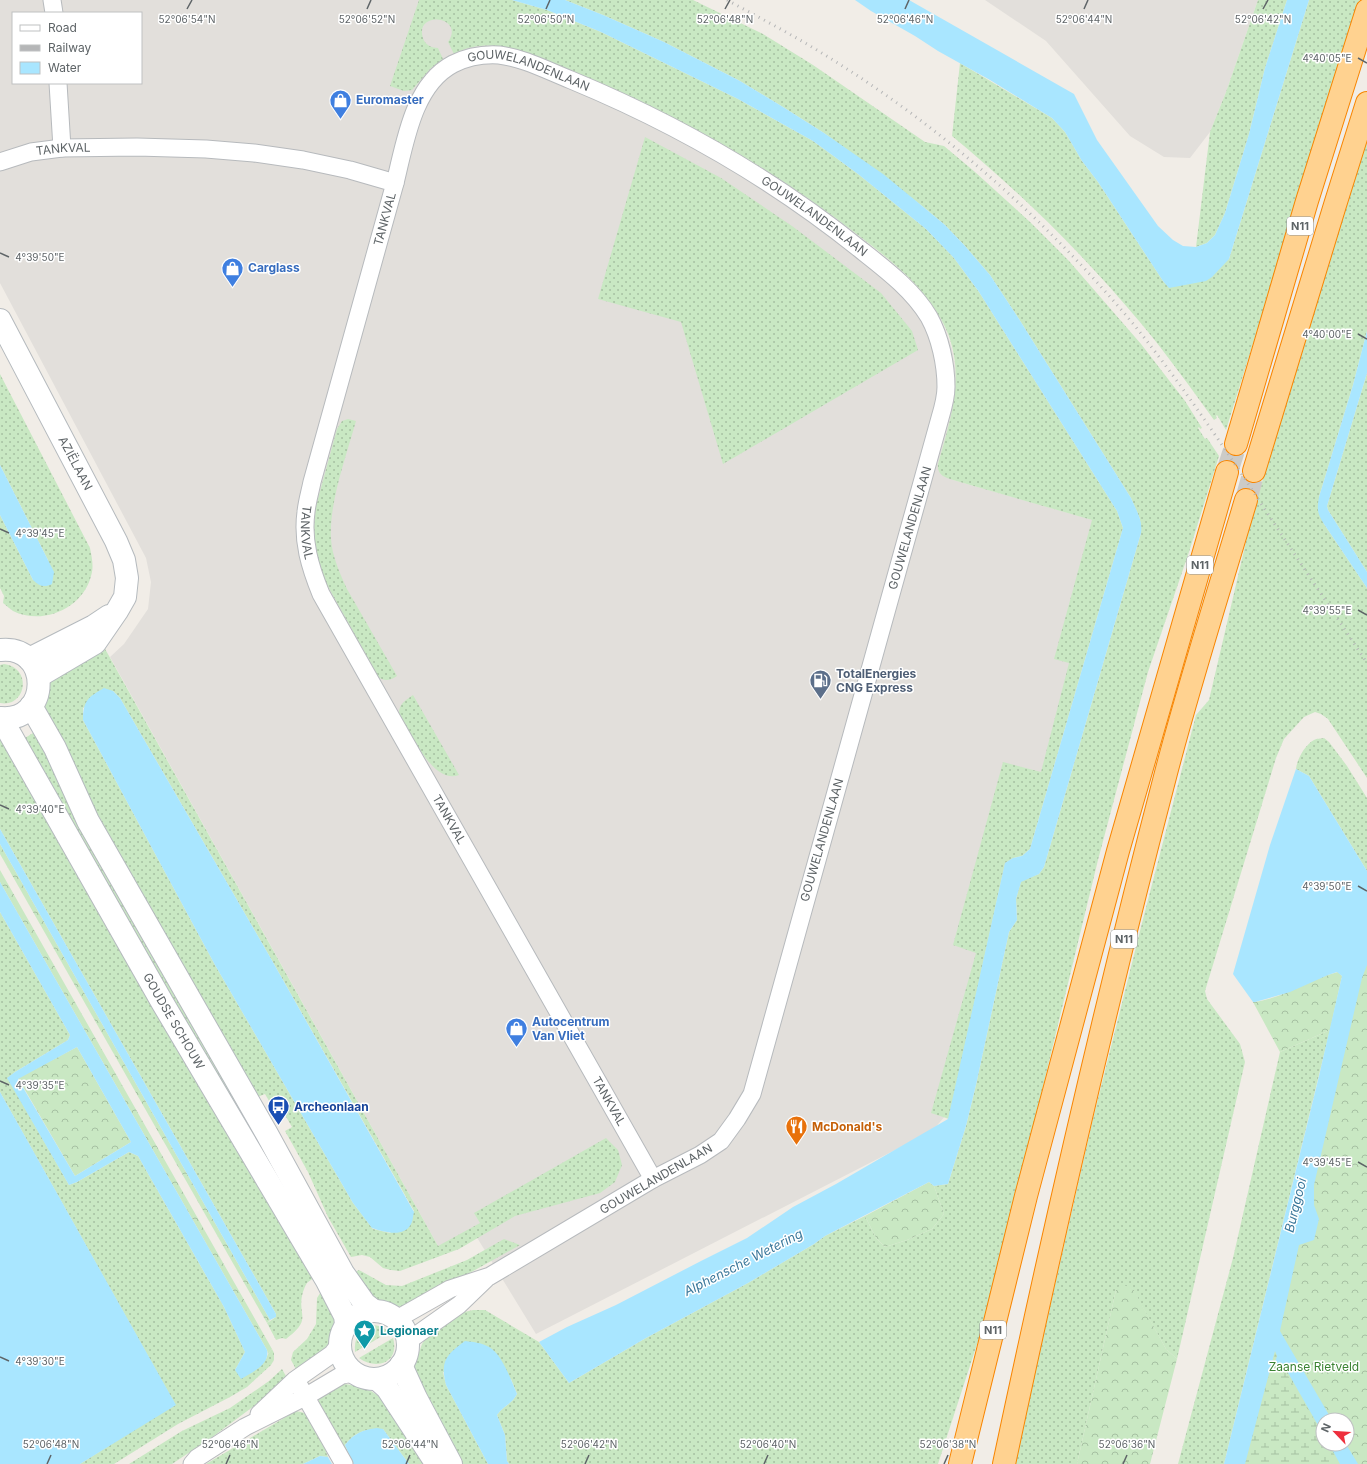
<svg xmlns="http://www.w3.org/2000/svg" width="1367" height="1464" font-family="Inter,sans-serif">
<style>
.industrial{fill:#e2dfdb;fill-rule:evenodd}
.grass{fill:url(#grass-dots);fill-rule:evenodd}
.forest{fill:url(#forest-crowns);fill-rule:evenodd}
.wetland{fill:url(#wetland-marsh)}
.water{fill:#a9e6ff;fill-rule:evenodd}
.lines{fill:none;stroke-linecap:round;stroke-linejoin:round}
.highway-tunnel{stroke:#cccbc7;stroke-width:22;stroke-dasharray:22 11;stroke-linecap:butt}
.street-casing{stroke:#b7babd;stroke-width:19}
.secondary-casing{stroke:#b5babe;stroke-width:24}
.highway-casing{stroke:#f88500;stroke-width:24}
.street{stroke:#fff;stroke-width:17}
.secondary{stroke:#fff;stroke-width:22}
.highway{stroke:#ffd290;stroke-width:22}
.rail{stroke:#b5b6b7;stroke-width:3;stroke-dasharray:1 5;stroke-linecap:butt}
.ticks{fill:none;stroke:#5e6467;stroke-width:1.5}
.labels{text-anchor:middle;stroke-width:3;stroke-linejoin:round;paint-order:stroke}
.shield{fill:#fff;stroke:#8e9295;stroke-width:1}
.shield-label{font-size:11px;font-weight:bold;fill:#5e6467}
.street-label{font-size:12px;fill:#5e6467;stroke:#fff}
.shop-label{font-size:12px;font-weight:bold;fill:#366cbe;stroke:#fff;text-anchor:start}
.service-label{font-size:12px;font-weight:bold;fill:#4e5e75;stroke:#fff;text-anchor:start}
.transit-label{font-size:12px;font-weight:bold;fill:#164399;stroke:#fff;text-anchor:start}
.food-label{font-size:12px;font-weight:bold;fill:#c56008;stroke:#fff;text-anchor:start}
.culture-label{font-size:12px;font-weight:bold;fill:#0d838f;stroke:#fff;text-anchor:start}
.park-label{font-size:12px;fill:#3a8232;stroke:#fff}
.water-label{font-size:13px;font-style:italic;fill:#39779a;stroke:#fff}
.ticks-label{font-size:10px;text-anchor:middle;fill:#5e6467;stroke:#fff;stroke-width:3;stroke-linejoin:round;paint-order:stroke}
</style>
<defs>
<pattern id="grass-dots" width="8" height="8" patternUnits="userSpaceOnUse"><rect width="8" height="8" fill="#c9e8c3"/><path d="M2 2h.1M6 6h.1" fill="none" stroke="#a6c0a2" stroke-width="1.8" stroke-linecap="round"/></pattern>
<pattern id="forest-crowns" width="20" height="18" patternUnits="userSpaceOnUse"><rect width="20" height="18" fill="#c9e8c3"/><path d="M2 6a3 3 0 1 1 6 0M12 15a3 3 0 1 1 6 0" fill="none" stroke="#a6c0a2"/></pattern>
<pattern id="wetland-marsh" width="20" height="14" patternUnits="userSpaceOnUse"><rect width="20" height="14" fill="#c9e8c3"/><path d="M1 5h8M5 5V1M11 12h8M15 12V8" fill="none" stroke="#a6c0a2"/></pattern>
</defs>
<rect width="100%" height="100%" fill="#f1ede7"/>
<g class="industrial">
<path d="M 0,0 L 423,0 L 632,95 L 708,135 L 780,179 L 824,209 L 889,260 L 925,294 L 937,311 L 946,330 L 952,349 L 956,372 L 956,387 L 953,412 L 938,464 L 953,480 L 1114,526 L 1032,835 L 1003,872 L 947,1114 L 932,1131 L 536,1334 L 473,1231 L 438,1246 L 110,657 L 124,644 L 148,609 L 151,582 L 146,558 L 0,283 ZM 13,13 L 141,13 L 141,83 L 13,83 Z"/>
<path d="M 985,0 L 1258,0 L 1226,92 L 1210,132 L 1190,158 L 1164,157 L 1130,136 L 1046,41 Z"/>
</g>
<g class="grass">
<path d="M 419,0 L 512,0 L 547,10 L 601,32 L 738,99 L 813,141 L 858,174 L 926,229 L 954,258 L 979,292 L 1117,511 L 1123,528 L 1030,849 L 1022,856 L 1013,858 L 1005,863 L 949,1119 L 931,1113 L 976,953 L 953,945 L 1003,762 L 1041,772 L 1069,663 L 1054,659 L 1092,520 L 953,480 C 944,477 937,475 938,464 C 951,418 966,375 946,329 C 927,287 889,259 854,232 C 751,153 640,94 518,50 C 497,44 474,43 454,54 L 448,42 C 466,16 414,10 423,38 C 425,45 432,48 438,48 L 443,59 L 431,68 L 412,90 L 404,91 L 390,86 Z"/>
<path d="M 565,0 L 693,0 L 763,34 L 813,65 L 925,142 L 944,146 L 975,172 L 1030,222 L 1069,261 L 1141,344 L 1185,401 L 1202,428 L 1200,429 L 1199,427 L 1198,428 L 1205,439 L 1207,438 L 1219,456 L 1189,552 L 1148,672 L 1098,860 L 1019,1185 L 980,1335 L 938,1464 L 509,1464 L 507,1461 L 505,1435 L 497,1415 C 503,1406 512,1404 517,1394 L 511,1379 L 443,1372 L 446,1385 L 488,1464 L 458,1464 L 415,1380 L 415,1364 L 422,1344 L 428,1335 L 456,1314 L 473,1310 L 485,1310 L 539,1342 L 569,1383 L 646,1338 L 748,1283 L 814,1244 L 825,1236 L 865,1216 L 876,1238 L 885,1247 L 907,1240 L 932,1229 L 944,1214 L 934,1186 L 948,1184 L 966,1126 L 976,1085 L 1009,932 L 1017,920 L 1016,899 L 1021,881 L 1039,874 L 1044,867 L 1141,533 L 1140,519 L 1131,498 L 1019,319 L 990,275 L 965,246 L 945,225 L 921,205 L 824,133 L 783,107 L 740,81 L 664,42 L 603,15 Z"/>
<path d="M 1258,0 L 1287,0 L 1265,68 L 1249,134 L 1225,213 L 1215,235 L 1207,243 L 1196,247 L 1210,132 L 1226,92 Z"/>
<path d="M 1309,0 L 1360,0 L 1226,430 L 1217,415 L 1216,416 L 1217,418 L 1214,420 C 1190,387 1166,353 1139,321 C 1083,254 1020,192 952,136 L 960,63 L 1052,118 L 1065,132 L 1082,161 L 1098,182 L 1163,281 L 1169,287 L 1229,259 Z"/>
<path d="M 1367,135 L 1367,331 L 1353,385 L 1319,497 L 1324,524 L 1367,588 L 1367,778 L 1328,719 L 1321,714 L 1315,712 L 1304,717 L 1284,739 L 1276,758 L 1205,991 L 1207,999 L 1240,1044 L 1245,1062 L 1177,1359 L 1166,1349 L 1132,1288 L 1116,1290 L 1077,1464 L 1014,1464 L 1092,1123 L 1142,923 L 1196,715 L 1209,700 L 1253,512 Z"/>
<path d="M 645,137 L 721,178 L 792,226 L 881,293 L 912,331 L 918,350 L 723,464 L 681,322 L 598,299 Z"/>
<path d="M 1367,373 L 1367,572 L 1328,510 L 1327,506 Z"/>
<path d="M 0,374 L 90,548 C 92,558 94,567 91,576 C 83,608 43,626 13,611 C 10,609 7,606 3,603 L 4,596 L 0,588 L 0,515 L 33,580 L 48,560 L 0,465 Z"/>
<path d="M 348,419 L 356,421 C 346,457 329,502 331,539 C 332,556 340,574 347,589 L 397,676 C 390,681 386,681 379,678 L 326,583 L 318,561 L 315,543 L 314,527 L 316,506 L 337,429 L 342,421 Z"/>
<path d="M 104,647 L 438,1246 L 480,1223 L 474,1213 L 606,1138 L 618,1150 L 622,1165 L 615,1182 L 600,1193 L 515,1216 L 459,1249 L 400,1271 L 391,1270 L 383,1268 L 370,1257 L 362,1255 L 351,1257 L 328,1217 L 308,1172 L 285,1131 L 292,1127 L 285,1115 L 279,1118 L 265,1094 L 253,1099 L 48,723 L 45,707 L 48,697 L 46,692 L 51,681 ZM 113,691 L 120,698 L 270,957 L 414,1211 L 390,1233 L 373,1229 L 353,1203 L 215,965 L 83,720 L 83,708 Z"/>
<path d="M 4,664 C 33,668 26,708 0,703 L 0,665 Z"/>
<path d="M 413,695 L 459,775 C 433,785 410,732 399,714 C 399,703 405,701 413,695 Z"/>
<path d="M 38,730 L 300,1208 L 326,1271 L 20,741 Z"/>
<path d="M 0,737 L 317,1276 C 314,1278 310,1280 307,1283 C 305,1286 304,1289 303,1292 C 296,1316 314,1318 286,1339 L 282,1338 L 276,1340 L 267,1323 L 276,1317 L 276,1314 L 0,829 Z"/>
<path d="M 1324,738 L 1329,742 L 1347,766 L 1367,798 L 1367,871 L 1309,776 L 1296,769 C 1297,759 1305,745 1314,740 C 1317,738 1320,739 1324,738 Z"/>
<path d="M 0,912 L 70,1035 L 68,1040 L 15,1072 L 8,1078 L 69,1185 L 77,1182 L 129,1152 L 138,1156 L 224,1307 L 245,1352 L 235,1370 L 266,1359 L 268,1354 L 272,1349 L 274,1353 L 274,1360 L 271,1365 L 247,1387 L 230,1397 L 178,1424 L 114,1464 L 80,1464 L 175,1404 L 0,1092 Z"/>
<path d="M 1330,1030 L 1224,1464 L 1178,1464 L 1233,1258 L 1280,1052 Z"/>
<path d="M 504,1239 L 520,1245 L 475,1270 L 407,1306 L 392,1307 L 373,1300 L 352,1274 L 359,1270 L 386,1285 L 402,1286 L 467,1260 Z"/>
<path d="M 324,1287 L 335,1308 L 334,1322 L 329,1344 L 319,1355 L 297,1371 L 291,1360 L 293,1352 L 307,1339 L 316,1324 L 317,1298 Z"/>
<path d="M 371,1325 C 379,1325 383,1327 389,1332 L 355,1352 C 354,1339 358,1330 371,1325 Z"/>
<path d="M 393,1338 C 400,1362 377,1371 359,1358 Z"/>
<path d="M 282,1369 L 287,1378 L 262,1400 L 211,1438 L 172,1464 L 129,1464 L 182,1431 L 230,1408 L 269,1381 Z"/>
<path d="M 345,1384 L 351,1385 L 371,1391 L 383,1399 L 431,1464 L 409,1464 L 383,1429 C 366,1429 356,1431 345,1445 L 352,1462 L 318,1407 L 319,1400 L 323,1392 Z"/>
<path d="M 296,1411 C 301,1412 307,1413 311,1417 C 318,1426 324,1446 328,1457 L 320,1456 L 303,1464 L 206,1464 Z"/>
</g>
<g class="forest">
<path d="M 0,844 L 270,1320 L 267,1323 L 0,854 Z"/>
<path d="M 0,870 L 272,1349 L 268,1354 L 267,1350 L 0,882 Z"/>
<path d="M 1367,951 L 1367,1464 L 1236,1464 ZM 1323,1420 L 1347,1420 L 1347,1444 L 1323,1444 Z"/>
<path d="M 1338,972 L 1342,976 L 1330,1030 L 1280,1052 L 1253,1002 C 1283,999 1309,979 1338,972 Z"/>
<path d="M 77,1047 L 131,1142 L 75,1176 L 18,1078 Z"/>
<path d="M 929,1182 L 934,1186 L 944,1214 L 932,1229 L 907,1240 L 885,1247 L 876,1238 L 865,1216 Z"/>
<path d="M 1120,1285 L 1132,1287 L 1166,1349 L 1177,1359 L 1150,1464 L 1077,1464 L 1116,1290 Z"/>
</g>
<path class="wetland" d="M 1275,1354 L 1277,1356 L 1274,1365 L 1281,1364 L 1323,1435 L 1323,1444 L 1328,1444 L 1340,1464 L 1245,1464 Z"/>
<g class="water">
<path d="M 512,0 L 565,0 L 603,15 L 664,42 L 740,81 L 783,107 L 824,133 L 883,174 L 921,205 L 945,225 L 965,246 L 990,275 L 1019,319 L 1131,498 C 1136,510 1143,520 1141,533 L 1044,867 L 1039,874 L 1021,882 L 1016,899 L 1017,920 L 1009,932 L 976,1085 L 966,1126 L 948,1184 L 934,1186 L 929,1182 L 825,1236 L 814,1244 L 748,1283 L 646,1338 L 569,1383 L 539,1342 L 567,1327 L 616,1305 L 701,1261 L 747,1238 L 793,1207 L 836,1184 L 948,1119 L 1005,863 L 1013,858 L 1022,856 L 1030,849 L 1123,528 L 1117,511 L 979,292 L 954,258 L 926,229 L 858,174 L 813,141 L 738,99 L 601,32 L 547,10 Z"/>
<path d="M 855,0 L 909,0 L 1074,94 L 1097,140 L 1158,226 L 1173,240 L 1183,246 L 1196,247 L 1207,243 L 1215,235 L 1225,213 L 1249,134 L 1265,68 L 1287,0 L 1309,0 L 1229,259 L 1212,277 L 1206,281 L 1169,288 L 1163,281 L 1098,182 L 1082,161 L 1065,132 L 1052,118 L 990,80 L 938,51 L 915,36 L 871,11 Z"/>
<path d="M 1367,331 L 1367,373 L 1327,506 L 1328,510 L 1367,572 L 1367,588 L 1324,524 C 1317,513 1317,509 1319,497 L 1353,385 Z"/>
<path d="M 0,465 L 54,572 L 52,584 C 44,588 39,586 33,580 L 0,515 Z"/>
<path d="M 104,688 L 113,691 L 120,698 L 270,957 L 414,1212 C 413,1215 413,1221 411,1224 C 404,1238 384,1232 372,1228 L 353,1203 L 215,965 L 83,720 C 83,701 88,697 104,688 Z"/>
<path d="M 1296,769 L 1309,776 L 1367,871 L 1367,965 L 1362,978 L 1314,1185 L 1314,1205 L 1319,1219 L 1314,1240 L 1299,1245 L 1280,1331 L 1332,1420 L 1323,1420 L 1323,1434 L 1283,1364 L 1274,1365 L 1277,1356 L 1275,1351 L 1245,1464 L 1224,1464 L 1319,1076 L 1342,976 L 1337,972 L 1328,975 L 1290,992 L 1255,1002 L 1253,1002 L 1233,974 L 1270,845 Z"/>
<path d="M 0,829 L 276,1314 L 276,1317 L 270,1320 L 0,844 Z"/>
<path d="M 0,882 L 267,1350 C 270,1365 252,1372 241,1379 L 235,1370 L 245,1352 L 224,1307 L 138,1156 L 129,1152 L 77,1182 L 69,1185 L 7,1078 L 15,1072 L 68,1040 L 70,1035 L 0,912 ZM 77,1047 L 131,1142 L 75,1176 L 18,1079 Z"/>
<path d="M 0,1092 L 176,1405 L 80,1464 L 0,1464 Z"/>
<path d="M 465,1341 C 474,1342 482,1343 489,1347 C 502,1354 511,1380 517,1394 C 512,1404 503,1406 497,1415 L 505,1435 L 507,1461 L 509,1464 L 488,1464 L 446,1385 C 440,1361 446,1355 465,1341 Z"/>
<path d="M 377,1428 L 383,1429 L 409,1464 L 353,1464 L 345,1445 C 354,1433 363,1430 377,1428 Z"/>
<path d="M 1329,1444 L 1346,1444 L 1358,1464 L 1340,1464 Z"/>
<path d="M 320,1456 L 328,1457 L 332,1464 L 303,1464 Z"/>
</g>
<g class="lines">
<g class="highway-tunnel">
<path d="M 1227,472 L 1236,444"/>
<path d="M 1246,500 L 1254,471"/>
</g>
<defs>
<g id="street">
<path d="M 52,0 L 54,13"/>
<path d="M 58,83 L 62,148"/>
<path id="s1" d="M 0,162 L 31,152 L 62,148 L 137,147 L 206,149 L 254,153 L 303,160 L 350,170 L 395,183 L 312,482 C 310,492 307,502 306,512 C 302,541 310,567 321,594 L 653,1179"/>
<path id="s2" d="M 395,183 C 405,143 413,85 453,64 C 467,57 483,54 499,55 C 524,58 548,71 571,80 C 675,123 773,179 861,250 C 885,269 913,290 929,317 C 940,337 946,364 946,387 C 946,398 943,408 940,418 L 752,1094 L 737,1119 L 721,1141 L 700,1155 L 653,1179 L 490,1276 L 450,1289 L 397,1319"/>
<path d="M 408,1341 L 459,1305 L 486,1279"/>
<path d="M 300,1387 L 344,1464"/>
<path d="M 259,1414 L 295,1380 L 332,1354 L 339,1345"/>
<path d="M 192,1464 L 197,1458 L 245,1427 L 305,1397 L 342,1375 L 354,1373"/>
</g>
<g id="secondary">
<path id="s3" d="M 0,320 L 116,541 L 124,560 L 127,578 L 125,597 L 117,611 L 95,643 L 39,676"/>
<path d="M 0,650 C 51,644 52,723 0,718"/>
<path d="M 29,659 L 94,626 L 109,616"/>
<path d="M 31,706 L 55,748 L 88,821 L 267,1134 L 343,1273 L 365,1304 L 374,1311"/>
<path id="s4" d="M 1,718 L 162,1002 L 327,1281 L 345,1316 L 346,1324"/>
<circle cx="374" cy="1345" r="34"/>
<path d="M 401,1365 L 416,1398 L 451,1464"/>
<path d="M 377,1379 L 387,1388 L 436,1463"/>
</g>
<g id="highway">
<path d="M 1236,444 L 1307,201 L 1367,10"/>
<path d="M 1254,471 L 1335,205 L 1367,103"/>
<path d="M 960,1464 L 1026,1196 L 1118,851 L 1227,472"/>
<path d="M 1004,1464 C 1053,1233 1106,1002 1166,773 C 1190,681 1219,591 1246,500"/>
</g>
</defs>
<use href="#street" class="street-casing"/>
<use href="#secondary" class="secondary-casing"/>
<use href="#highway" class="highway-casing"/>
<use href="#street" class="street"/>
<use href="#secondary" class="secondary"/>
<use href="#highway" class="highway"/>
<path class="rail" d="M 727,0 C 760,18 793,35 825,55 C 942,127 1047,220 1135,326 C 1183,386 1226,450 1268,514 C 1301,564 1334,613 1367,663"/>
</g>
<path class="ticks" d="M 187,9 L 192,0M 367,9 L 371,0M 546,9 L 550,0M 725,9 L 730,0M 905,9 L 909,0M 1084,9 L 1088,0M 1263,9 L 1268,0M 1358,58 L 1367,63M 0,253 L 9,257M 1358,334 L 1367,339M 0,529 L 9,533M 1358,610 L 1367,615M 0,805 L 9,809M 1358,886 L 1367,891M 0,1081 L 9,1085M 1358,1162 L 1367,1167M 0,1357 L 9,1361M 47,1464 L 51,1455M 226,1464 L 230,1455M 406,1464 L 410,1455M 585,1464 L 589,1455M 764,1464 L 768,1455M 944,1464 L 948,1455M 1123,1464 L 1127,1455"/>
<defs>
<symbol id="shop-pin" viewBox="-11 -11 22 30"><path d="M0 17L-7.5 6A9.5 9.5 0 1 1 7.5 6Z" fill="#3f7fe0" stroke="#fff"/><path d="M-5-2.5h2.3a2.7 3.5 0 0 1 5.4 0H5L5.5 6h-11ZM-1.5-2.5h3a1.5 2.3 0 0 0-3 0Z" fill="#fff"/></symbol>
<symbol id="fuel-pin" viewBox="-11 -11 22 30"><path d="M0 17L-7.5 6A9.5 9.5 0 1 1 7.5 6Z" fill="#5c6f8a" stroke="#fff"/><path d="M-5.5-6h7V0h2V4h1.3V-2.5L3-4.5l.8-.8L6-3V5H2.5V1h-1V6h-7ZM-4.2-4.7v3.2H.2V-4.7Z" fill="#fff"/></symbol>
<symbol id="bus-pin" viewBox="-11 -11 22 30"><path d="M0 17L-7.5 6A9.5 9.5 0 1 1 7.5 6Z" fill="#1a4fb4" stroke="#fff"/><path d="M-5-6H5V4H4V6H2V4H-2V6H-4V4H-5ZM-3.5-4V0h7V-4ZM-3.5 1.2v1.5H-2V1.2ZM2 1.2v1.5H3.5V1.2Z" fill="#fff"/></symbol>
<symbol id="restaurant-pin" viewBox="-11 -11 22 30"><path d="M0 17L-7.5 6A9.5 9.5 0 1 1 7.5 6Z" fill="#e8710a" stroke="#fff"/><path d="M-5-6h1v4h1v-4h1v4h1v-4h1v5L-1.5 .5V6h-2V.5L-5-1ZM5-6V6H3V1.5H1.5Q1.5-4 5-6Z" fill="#fff"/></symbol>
<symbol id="sight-pin" viewBox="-11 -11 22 30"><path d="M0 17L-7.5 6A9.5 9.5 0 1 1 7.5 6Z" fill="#0f9aa8" stroke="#fff"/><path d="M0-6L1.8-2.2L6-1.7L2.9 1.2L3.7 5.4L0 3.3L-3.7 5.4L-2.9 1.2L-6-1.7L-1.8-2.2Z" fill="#fff"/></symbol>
</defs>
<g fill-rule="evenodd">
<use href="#shop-pin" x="328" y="88" width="25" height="34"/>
<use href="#shop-pin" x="220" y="256" width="25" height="34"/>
<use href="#fuel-pin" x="808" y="668" width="25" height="34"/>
<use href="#shop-pin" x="504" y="1016" width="25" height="34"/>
<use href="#bus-pin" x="266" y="1094" width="25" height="34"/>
<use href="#restaurant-pin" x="784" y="1114" width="25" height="34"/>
<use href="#sight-pin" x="352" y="1318" width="25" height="34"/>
</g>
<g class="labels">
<g class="shield">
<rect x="1287" y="217" width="26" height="18" rx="3"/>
<rect x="1187" y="556" width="26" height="18" rx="3"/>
<rect x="1111" y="930" width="26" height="18" rx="3"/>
<rect x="980" y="1321" width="26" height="18" rx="3"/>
</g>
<g class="shield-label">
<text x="1300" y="230">N11</text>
<text x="1200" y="569">N11</text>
<text x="1124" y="943">N11</text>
<text x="993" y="1334">N11</text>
</g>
<g class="street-label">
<text dy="4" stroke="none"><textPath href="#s2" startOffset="216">GOUWELANDENLAAN</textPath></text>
<text dy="4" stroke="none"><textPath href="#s1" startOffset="65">TANKVAL</textPath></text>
<text dy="4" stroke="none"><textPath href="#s2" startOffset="540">GOUWELANDENLAAN</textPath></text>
<text transform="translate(385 219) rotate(-75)" y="4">TANKVAL</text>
<text dy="4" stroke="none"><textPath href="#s3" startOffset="162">AZIËLAAN</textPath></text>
<text transform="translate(910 528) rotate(-74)" y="4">GOUWELANDENLAAN</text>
<text dy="4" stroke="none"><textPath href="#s1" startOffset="762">TANKVAL</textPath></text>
<text dy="4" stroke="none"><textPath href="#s1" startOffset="1085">TANKVAL</textPath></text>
<text transform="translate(822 840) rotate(-74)" y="4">GOUWELANDENLAAN</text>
<text dy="4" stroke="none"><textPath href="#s4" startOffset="349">GOUDSE SCHOUW</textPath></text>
<text dy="4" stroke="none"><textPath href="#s1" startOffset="1409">TANKVAL</textPath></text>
<text transform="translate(656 1179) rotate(-30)" y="4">GOUWELANDENLAAN</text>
</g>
<g class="shop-label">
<text x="356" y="104">Euromaster</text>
<text x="248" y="272">Carglass</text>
<text x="532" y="1026">Autocentrum<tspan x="532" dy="14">Van Vliet</tspan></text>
</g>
<g class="service-label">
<text x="836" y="678">TotalEnergies<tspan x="836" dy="14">CNG Express</tspan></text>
</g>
<g class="transit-label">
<text x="294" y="1111">Archeonlaan</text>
</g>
<g class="food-label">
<text x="812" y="1131">McDonald's</text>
</g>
<g class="culture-label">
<text x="380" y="1335">Legionaer</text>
</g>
<g class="park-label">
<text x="1314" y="1371">Zaanse Rietveld</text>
</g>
<g class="water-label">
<text transform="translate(1295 1205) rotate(-76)" y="5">Burggooi</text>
<text transform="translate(743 1262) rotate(-27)" y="5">Alphensche Wetering</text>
</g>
</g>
<g class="ticks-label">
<text x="187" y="23">52°06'54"N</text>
<text x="367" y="23">52°06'52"N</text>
<text x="546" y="23">52°06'50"N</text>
<text x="725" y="23">52°06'48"N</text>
<text x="905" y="23">52°06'46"N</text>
<text x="1084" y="23">52°06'44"N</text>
<text x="1263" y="23">52°06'42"N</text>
<text x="1327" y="62">4°40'05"E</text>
<text x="40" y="261">4°39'50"E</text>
<text x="1327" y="338">4°40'00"E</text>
<text x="40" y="537">4°39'45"E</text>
<text x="1327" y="614">4°39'55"E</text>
<text x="40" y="813">4°39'40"E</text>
<text x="1327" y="890">4°39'50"E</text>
<text x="40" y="1089">4°39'35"E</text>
<text x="1327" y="1166">4°39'45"E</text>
<text x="40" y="1365">4°39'30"E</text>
<text x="51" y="1448">52°06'48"N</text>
<text x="230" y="1448">52°06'46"N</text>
<text x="410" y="1448">52°06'44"N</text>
<text x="589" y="1448">52°06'42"N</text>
<text x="768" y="1448">52°06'40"N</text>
<text x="948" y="1448">52°06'38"N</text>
<text x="1127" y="1448">52°06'36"N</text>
</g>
<rect x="12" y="12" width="130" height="72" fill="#ffffff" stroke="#bfc1c2"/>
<rect x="20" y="25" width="20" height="6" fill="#ffffff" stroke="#bfc1c2"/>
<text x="48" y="32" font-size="12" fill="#5e6467">Road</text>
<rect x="20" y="45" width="20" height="6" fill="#b5b6b7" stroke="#bfc1c2"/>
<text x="48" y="52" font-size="12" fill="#5e6467">Railway</text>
<rect x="20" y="62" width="20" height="12" fill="#a9e6ff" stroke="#bfc1c2"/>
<text x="48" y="72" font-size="12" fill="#5e6467">Water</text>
<g transform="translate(1335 1432) rotate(295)"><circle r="19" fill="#ffffff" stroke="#bfc1c2"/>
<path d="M0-3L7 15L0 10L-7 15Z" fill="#ee2f3d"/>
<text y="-6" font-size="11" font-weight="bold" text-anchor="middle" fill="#5e6467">N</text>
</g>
</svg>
